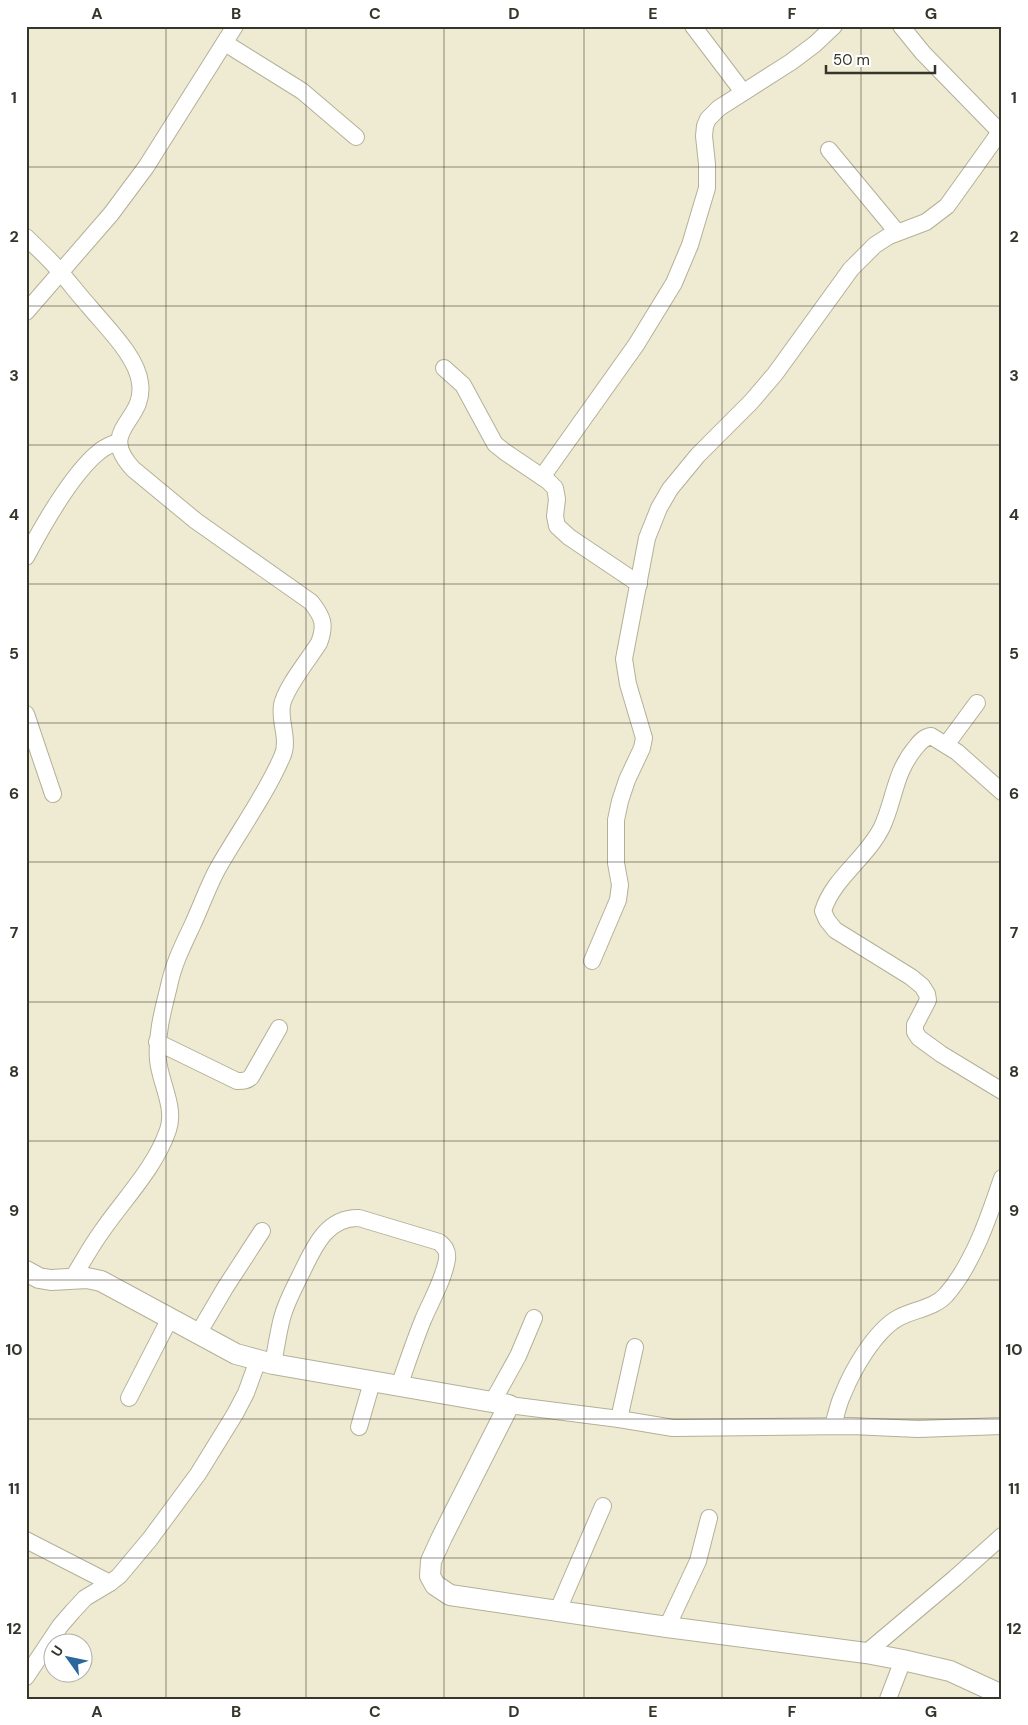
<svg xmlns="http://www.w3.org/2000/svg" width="1028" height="1725" font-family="'DM Sans',sans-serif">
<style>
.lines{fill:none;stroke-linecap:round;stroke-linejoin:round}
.minor-casing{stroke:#b4b098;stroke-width:18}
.tertiary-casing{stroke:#b4b098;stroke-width:22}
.minor{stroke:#fff;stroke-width:16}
.tertiary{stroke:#fff;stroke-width:20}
.grid{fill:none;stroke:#36352b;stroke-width:1;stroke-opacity:0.55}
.neatline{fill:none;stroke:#36352b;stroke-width:2}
.grid-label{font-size:16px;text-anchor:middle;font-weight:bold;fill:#36352b}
</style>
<rect width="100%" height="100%" fill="#efebd2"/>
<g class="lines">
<defs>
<g id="minor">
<path d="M 693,26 L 743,92"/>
<path d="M 901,26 L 923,53 L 1002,134"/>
<path d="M 225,43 L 302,91 L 356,137"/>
<path d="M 829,150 L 897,232"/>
<path d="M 26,237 C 38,249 51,260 61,273 C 70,283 78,294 88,305 C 105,326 137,356 140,383 C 146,422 96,429 133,469 L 196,521 L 311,602 C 323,617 326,625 319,643 C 309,659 285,688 282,705 C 279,722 290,740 282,757 C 265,796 239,831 218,868 C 208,886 201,907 192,926 C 183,945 173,965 169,986 C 163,1010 156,1035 158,1060 C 160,1082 176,1108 168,1130 C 155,1168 124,1199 102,1231 C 91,1246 82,1263 72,1279"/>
<path d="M 26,312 L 111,214 L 146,167 L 235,26"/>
<path d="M 444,368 L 463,385 L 495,444 L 505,452 L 548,481 L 555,488 L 557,499 L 555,516 L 557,526 L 569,537 L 639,584"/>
<path d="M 542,477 L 636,345 L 674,283 L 690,245 L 707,188 L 707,164 L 704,136 L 705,126 L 708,119 L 719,108 L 791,62 L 815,44 L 834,26"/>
<path d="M 26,557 C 43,525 73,472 100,451 C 106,446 112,444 118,442"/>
<path d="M 26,714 L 53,794"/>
<path d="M 946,745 L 977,703"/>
<path d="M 1002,792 L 957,752 L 931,736 C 924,737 920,742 916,747 C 894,773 895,799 882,827 C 867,858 833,878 823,911 L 827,920 L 835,930 L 911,977 L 922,986 L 927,994 L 928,1000 L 915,1025 L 915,1032 L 919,1038 L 941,1054 L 1002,1091"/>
<path d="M 592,961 L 618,900 L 620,885 L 616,863 L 616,820 L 620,801 L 627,780 L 642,748 L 644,738 L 628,684 L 624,659 L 647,538 L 659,508 L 670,489 L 698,455 L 751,402 L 775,374 L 851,269 L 875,245 L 889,236 L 926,222 L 947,206 L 1000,132"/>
<path d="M 157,1042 L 237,1081 C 243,1081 247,1081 251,1077 L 279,1028"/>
<path d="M 198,1334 L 225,1288 L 262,1231"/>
<path d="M 273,1364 C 276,1349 278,1333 282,1318 C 286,1303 293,1290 300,1276 C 313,1250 325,1217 359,1218 L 439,1242 C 445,1247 448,1251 447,1259 C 444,1279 431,1301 423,1320 C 414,1342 407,1364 399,1386"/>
<path d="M 129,1398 L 170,1318"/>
<path d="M 493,1401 L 518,1356 L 534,1318"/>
<path d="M 509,1405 L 619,1419 L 673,1428 L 851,1426 L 918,1429 L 1002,1426"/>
<path d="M 619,1419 L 635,1347"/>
<path d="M 833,1426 C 836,1416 838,1404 843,1394 C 853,1369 875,1331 898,1318 C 914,1309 933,1309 946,1295 C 973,1264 989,1217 1002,1178"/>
<path d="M 359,1427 L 372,1382"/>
<path d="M 26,1540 L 110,1583"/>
<path d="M 558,1610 L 603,1506"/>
<path d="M 667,1627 L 698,1561 L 709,1518"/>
<path d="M 866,1653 L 955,1578 L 1002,1536"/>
<path d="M 26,1677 L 60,1626 L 73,1611 L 85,1598 L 110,1583 L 119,1576 L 150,1539 L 198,1474 L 235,1414 L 246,1393 L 258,1360"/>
<path d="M 888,1699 L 903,1660"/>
</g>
<path id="tertiary" d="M 26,1271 L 39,1278 L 51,1280 L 87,1278 L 101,1281 L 236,1354 L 273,1364 L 509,1405 L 442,1537 L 431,1561 L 430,1576 L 435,1585 L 450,1595 L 667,1627 L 866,1653 L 903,1660 L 950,1671 L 1002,1695"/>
</defs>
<use href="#minor" class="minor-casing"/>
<use href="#tertiary" class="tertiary-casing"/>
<use href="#minor" class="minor"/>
<use href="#tertiary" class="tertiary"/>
</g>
<path class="grid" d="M 166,26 L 166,1699M 306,26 L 306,1699M 444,26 L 444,1699M 584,26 L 584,1699M 722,26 L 722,1699M 861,26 L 861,1699M 26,167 L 1002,167M 26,306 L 1002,306M 26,445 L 1002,445M 26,584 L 1002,584M 26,723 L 1002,723M 26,862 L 1002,862M 26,1002 L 1002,1002M 26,1141 L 1002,1141M 26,1280 L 1002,1280M 26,1419 L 1002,1419M 26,1558 L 1002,1558"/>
<rect width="1028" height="1725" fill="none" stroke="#ffffff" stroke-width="55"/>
<g transform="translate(68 1658) rotate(303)"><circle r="24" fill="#ffffff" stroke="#afaeaa"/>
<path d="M0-4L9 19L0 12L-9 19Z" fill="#29679d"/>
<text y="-8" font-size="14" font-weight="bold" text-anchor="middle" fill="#36352b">U</text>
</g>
<path d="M826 65v8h109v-8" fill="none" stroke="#36352b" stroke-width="2.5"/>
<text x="833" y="65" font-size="15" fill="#36352b" stroke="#ffffff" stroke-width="4" paint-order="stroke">50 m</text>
<rect x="28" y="28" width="972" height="1670" class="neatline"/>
<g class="grid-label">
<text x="97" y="19">A</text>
<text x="236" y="19">B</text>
<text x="375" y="19">C</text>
<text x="514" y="19">D</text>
<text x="653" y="19">E</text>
<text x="792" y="19">F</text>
<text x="931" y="19">G</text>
<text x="14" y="103">1</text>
<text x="1014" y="103">1</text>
<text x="14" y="242">2</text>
<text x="1014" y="242">2</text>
<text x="14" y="381">3</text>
<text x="1014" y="381">3</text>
<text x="14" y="520">4</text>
<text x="1014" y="520">4</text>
<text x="14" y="659">5</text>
<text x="1014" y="659">5</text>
<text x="14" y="799">6</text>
<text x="1014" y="799">6</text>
<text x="14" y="938">7</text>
<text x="1014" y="938">7</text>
<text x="14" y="1077">8</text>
<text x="1014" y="1077">8</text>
<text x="14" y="1216">9</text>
<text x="1014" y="1216">9</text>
<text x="14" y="1355">10</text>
<text x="1014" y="1355">10</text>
<text x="14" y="1494">11</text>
<text x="1014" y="1494">11</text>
<text x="14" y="1634">12</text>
<text x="1014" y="1634">12</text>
<text x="97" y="1717">A</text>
<text x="236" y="1717">B</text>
<text x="375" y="1717">C</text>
<text x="514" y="1717">D</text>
<text x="653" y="1717">E</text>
<text x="792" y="1717">F</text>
<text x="931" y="1717">G</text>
</g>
</svg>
